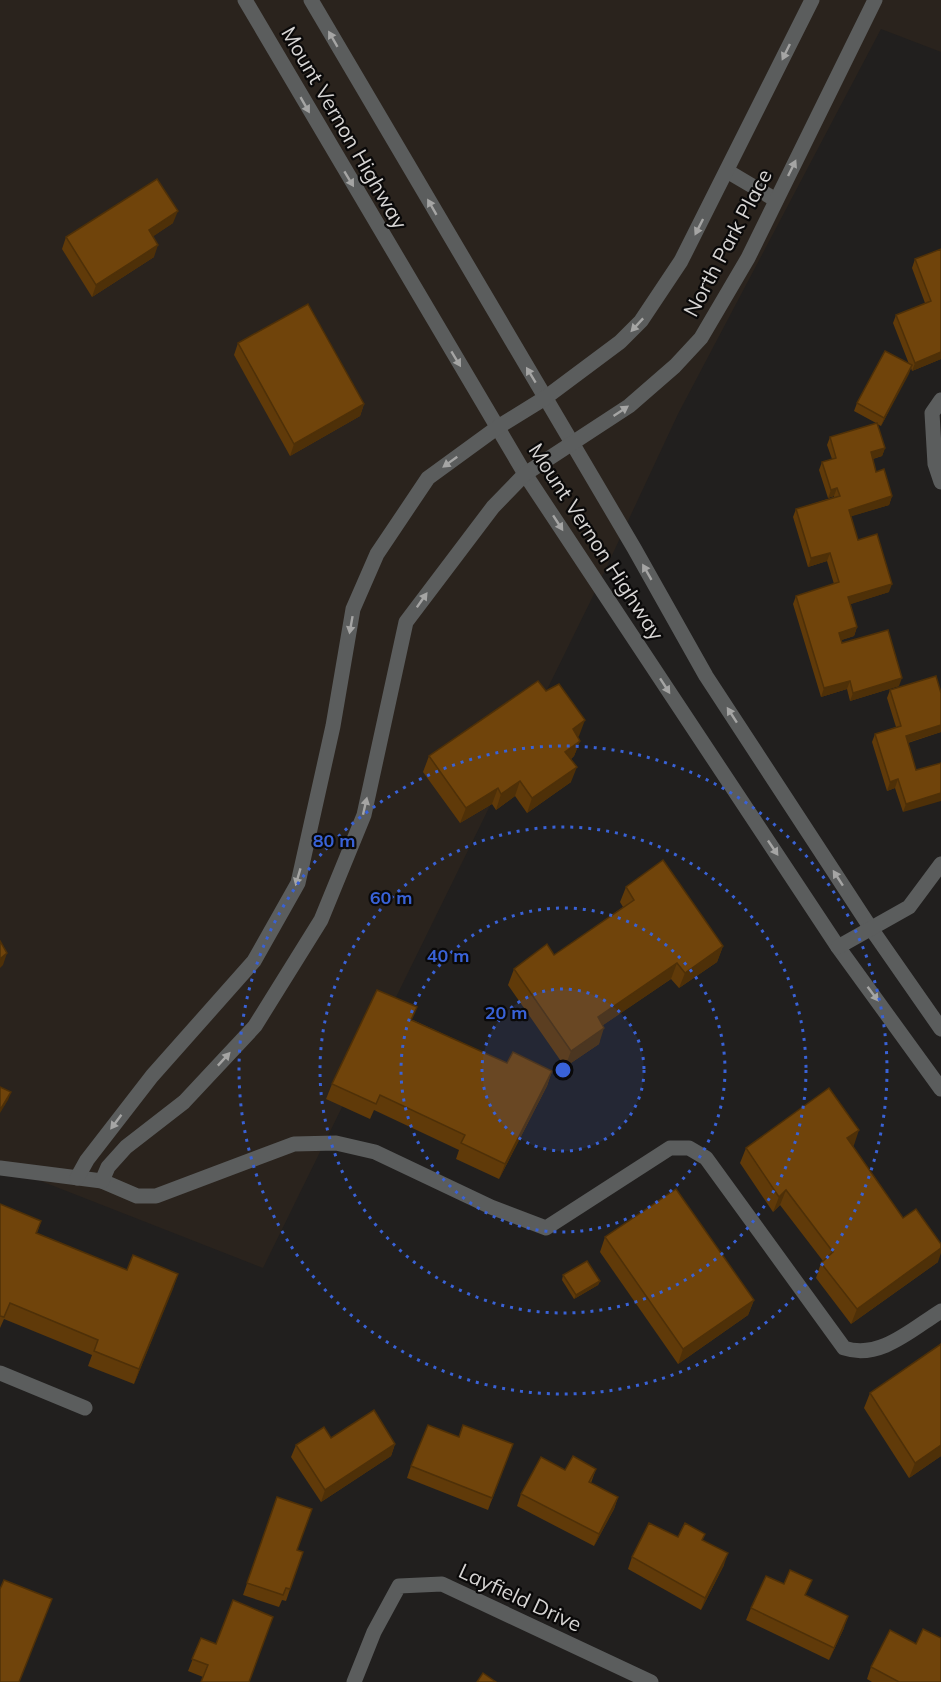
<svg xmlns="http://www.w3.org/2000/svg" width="941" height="1682" font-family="Mulish,sans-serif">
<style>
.built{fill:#2a231d}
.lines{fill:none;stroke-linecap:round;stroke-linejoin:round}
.minor{stroke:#5b5d5d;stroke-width:15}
.wall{fill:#603a09}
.shaded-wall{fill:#4e3008}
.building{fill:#70440b;stroke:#4e3008;stroke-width:1.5}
.oneway{fill:#a5a5a4}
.ring{fill:none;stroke:#3962d7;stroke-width:3;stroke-dasharray:3 6}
.labels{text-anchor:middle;stroke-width:4.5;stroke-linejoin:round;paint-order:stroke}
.street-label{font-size:21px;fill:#d7d5d4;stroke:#0a0909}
.centre{fill:#3962d7;stroke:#0a0909;stroke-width:3}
.ring-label{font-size:18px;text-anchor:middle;font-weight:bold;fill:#3962d7;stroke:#0a0909;stroke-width:4.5;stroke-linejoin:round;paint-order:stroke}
</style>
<rect width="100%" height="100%" fill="#211f1e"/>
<path class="built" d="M 0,0 L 941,0 L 941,52 L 881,29 L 678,414 L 593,596 L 263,1268 L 0,1165 Z"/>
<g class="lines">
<g class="minor">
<path d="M 245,0 L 525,474 L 838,947 L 941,1089"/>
<path d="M 311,0 L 634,548 L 706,676 L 870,927 L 941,1029"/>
<path d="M 727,171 L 776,200"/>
<path d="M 941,400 L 932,413 L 935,464 L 941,482"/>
<path d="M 838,947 L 909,907 L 941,864"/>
<path d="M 0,1168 L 102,1181 L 137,1196 L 156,1196 L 294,1144 L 336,1143 L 375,1152 L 491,1207 L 546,1228 L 670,1148 L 689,1148 L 706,1158 L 844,1348 C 880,1360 912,1329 941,1311"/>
<path d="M 77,1178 L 87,1160 L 152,1076 L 254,961 L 298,883 L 333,726 L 353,609 L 377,554 L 428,478 L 498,427 L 545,398 L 620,342 L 641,321 L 681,261 L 812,0"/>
<path d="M 102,1181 L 108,1167 L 126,1147 L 184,1102 L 255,1026 L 321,920 L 364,815 L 406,622 L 493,507 L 525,474 L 629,406 L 675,366 L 701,338 L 748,258 L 875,0"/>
<path d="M 0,1373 L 85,1408"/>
<path d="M 354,1682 L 374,1632 L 399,1586 L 442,1584 L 651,1682"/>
</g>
</g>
<g class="wall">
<path d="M 173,223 L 153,236 L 154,257 L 92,297 L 62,249 L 66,237 Z"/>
<path d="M 941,249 L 941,359 L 912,371 L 911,368 L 881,426 L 877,424 L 885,448 L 882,456 L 873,459 L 876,472 L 892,496 L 889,505 L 851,516 L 858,540 L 889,592 L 850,604 L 857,627 L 854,636 L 841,640 L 842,643 L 899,686 L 850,701 L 847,689 L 821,697 L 793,604 L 796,596 L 834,584 L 827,561 L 808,567 L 793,517 L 796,509 L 834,497 L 834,496 L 828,498 L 819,470 L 822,462 L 832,459 L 827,445 L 830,437 L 876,423 L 854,411 L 857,403 L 909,364 L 893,323 L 896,315 L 925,303 L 912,268 L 915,259 Z"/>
<path d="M 238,343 L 364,404 L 360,416 L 290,456 L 234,355 Z"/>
<path d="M 890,690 L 941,693 L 941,732 L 908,743 L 916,770 L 941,763 L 903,812 L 895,788 L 887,791 L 872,742 L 875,734 L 896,727 L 887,698 Z"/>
<path d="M 579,736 L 577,737 L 580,741 L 574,756 L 571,759 L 571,782 L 527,813 L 515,796 L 496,810 L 492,804 L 460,823 L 423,772 L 429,756 Z"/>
<path d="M 626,887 L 723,946 L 717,962 L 679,988 L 671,979 L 603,1025 L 599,1044 L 565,1067 L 508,985 L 514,969 L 554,955 L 623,907 L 620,902 Z"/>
<path d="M 413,1020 L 507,1063 L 552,1071 L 547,1086 L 499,1179 L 456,1159 L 459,1150 L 374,1110 L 370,1119 L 326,1099 L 332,1084 Z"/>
<path d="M 854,1145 L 853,1146 L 903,1218 L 938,1262 L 851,1324 L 816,1278 L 821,1263 L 823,1261 L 780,1205 L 773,1212 L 740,1163 L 746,1148 Z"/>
<path d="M 0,1204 L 41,1221 L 37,1233 L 127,1270 L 178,1274 L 134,1384 L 88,1366 L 92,1355 L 4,1319 L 0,1328 Z"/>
<path d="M 605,1237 L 754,1300 L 748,1315 L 678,1364 L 600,1252 Z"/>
<path d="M 563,1275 L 600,1281 L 598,1285 L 574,1299 L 562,1280 Z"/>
<path d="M 870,1393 L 941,1456 L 909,1478 L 864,1408 Z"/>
<path d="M 459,1437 L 513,1444 L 488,1510 L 407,1478 L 411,1466 Z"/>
<path d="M 395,1444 L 391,1456 L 321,1502 L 291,1457 L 296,1445 Z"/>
<path d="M 596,1469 L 591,1483 L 618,1497 L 614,1509 L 594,1546 L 517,1506 L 521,1494 L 565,1470 Z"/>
<path d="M 277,1497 L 297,1550 L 303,1552 L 286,1601 L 282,1600 L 279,1607 L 243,1595 Z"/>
<path d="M 678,1537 L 703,1541 L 724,1565 L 701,1610 L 628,1569 L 632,1557 Z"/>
<path d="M 806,1596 L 844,1628 L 829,1660 L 746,1620 L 751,1608 Z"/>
<path d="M 201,1638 L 216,1644 L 203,1677 L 188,1671 Z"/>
<path d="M 916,1644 L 941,1682 L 872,1682 L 867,1679 L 871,1667 Z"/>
</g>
<g class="shaded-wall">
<path d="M 178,211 L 173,223 L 145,242 L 149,230 Z"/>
<path d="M 158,245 L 154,257 L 92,297 L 96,285 Z"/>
<path d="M 941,352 L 941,359 L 912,371 L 915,363 Z"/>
<path d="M 912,365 L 909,374 L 881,426 L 884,418 Z"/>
<path d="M 364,404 L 360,416 L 290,456 L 294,444 Z"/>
<path d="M 885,448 L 882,456 L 868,460 L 871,452 Z"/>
<path d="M 837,488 L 834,496 L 828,498 L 831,490 Z"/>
<path d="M 892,496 L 889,505 L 846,518 L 849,510 Z"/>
<path d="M 830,553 L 827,561 L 808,567 L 811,558 Z"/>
<path d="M 892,584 L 889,592 L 845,606 L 848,597 Z"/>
<path d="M 857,627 L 854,636 L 836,642 L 839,633 Z"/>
<path d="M 902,678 L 899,686 L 850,701 L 853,693 Z"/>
<path d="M 850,681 L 847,689 L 821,697 L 824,688 Z"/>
<path d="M 585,720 L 579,736 L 568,745 L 573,729 Z"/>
<path d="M 941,725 L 941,732 L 903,744 L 906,736 Z"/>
<path d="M 580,741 L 574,756 L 560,767 L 565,752 Z"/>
<path d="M 577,767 L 571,782 L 527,813 L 532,798 Z"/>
<path d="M 898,779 L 895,788 L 887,791 L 890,782 Z"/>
<path d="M 520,781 L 515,796 L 496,810 L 501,794 Z"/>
<path d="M 498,788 L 492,804 L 460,823 L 466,808 Z"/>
<path d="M 941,793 L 941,801 L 903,812 L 906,804 Z"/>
<path d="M 723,946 L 717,962 L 679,988 L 685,973 Z"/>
<path d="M 7,953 L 3,965 L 0,968 L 0,959 Z"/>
<path d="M 677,963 L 671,979 L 593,1032 L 598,1017 Z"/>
<path d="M 604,1028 L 599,1044 L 565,1067 L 571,1051 Z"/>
<path d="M 552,1071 L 547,1086 L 499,1179 L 505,1164 Z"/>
<path d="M 11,1092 L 8,1100 L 0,1113 L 0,1110 Z"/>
<path d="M 859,1130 L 854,1145 L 842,1153 L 847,1138 Z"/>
<path d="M 786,1190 L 780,1205 L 773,1212 L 779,1197 Z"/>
<path d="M 941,1248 L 941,1253 L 938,1262 L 851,1324 L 857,1309 Z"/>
<path d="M 178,1274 L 173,1289 L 134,1384 L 139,1369 Z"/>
<path d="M 600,1281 L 598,1285 L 574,1299 L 576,1295 Z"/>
<path d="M 754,1300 L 748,1315 L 678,1364 L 683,1349 Z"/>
<path d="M 395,1444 L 391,1456 L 321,1502 L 325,1490 Z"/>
<path d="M 941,1445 L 941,1456 L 909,1478 L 915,1463 Z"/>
<path d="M 618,1497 L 614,1509 L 594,1546 L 599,1534 Z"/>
<path d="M 728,1553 L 724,1565 L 701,1610 L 705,1598 Z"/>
<path d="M 848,1616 L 844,1628 L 829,1660 L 834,1648 Z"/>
</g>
<g class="building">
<path d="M 157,179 L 178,211 L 149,230 L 158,245 L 96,285 L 66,237 Z"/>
<path d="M 941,249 L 941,352 L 915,363 L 896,315 L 931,301 L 915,259 Z"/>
<path d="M 308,304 L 364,404 L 294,444 L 238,343 Z"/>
<path d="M 885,351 L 912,365 L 884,418 L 857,403 Z"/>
<path d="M 877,423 L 885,448 L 871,452 L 876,472 L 884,469 L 892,496 L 849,510 L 858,540 L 877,534 L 892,584 L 848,597 L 857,627 L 839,633 L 842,643 L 888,630 L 902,678 L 853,693 L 850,681 L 824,688 L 796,596 L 839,582 L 830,553 L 811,558 L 796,509 L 840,496 L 837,488 L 831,490 L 822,462 L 836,458 L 830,437 Z"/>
<path d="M 936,676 L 941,693 L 941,725 L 906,736 L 916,770 L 941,763 L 941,793 L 906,804 L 898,779 L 890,782 L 875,734 L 901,726 L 890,690 Z"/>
<path d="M 538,681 L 546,691 L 559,684 L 585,720 L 573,729 L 580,741 L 565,752 L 577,767 L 532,798 L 520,781 L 501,794 L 498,788 L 466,808 L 429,756 Z"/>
<path d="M 663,860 L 723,946 L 685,973 L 677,963 L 598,1017 L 604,1028 L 571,1051 L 514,969 L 547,944 L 554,955 L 634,900 L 626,887 Z"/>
<path d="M 0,941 L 7,953 L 0,959 Z"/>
<path d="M 377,990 L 417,1007 L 411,1020 L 507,1063 L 513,1052 L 552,1071 L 505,1164 L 461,1143 L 465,1135 L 380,1095 L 376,1104 L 332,1084 Z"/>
<path d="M 0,1087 L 11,1092 L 0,1110 Z"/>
<path d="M 829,1088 L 859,1130 L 847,1138 L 903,1218 L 916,1209 L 941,1244 L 941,1248 L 857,1309 L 821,1263 L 833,1252 L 786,1190 L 779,1197 L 746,1148 Z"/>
<path d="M 676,1189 L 754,1300 L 683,1349 L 605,1237 Z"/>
<path d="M 0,1204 L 41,1221 L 36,1233 L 127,1270 L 133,1255 L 178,1274 L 139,1369 L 94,1351 L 98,1340 L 10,1303 L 4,1317 L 0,1316 Z"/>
<path d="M 587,1261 L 600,1281 L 576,1295 L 563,1275 Z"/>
<path d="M 941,1344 L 941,1445 L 915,1463 L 870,1393 Z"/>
<path d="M 374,1410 L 395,1444 L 325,1490 L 296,1445 L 324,1427 L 331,1438 Z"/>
<path d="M 428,1425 L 459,1437 L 463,1425 L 513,1444 L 492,1498 L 411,1466 Z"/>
<path d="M 573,1456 L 596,1469 L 589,1482 L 618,1497 L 599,1534 L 521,1494 L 541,1457 L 565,1470 Z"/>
<path d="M 277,1497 L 312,1509 L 297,1550 L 303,1552 L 290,1589 L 286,1588 L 283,1595 L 247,1583 Z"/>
<path d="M 649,1523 L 678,1537 L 685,1523 L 705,1534 L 702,1540 L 728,1553 L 705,1598 L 632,1557 Z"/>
<path d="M 790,1570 L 812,1580 L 805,1595 L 848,1616 L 834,1648 L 751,1608 L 766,1576 L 784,1584 Z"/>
<path d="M 4,1580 L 52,1599 L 19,1682 L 0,1682 L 0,1589 Z"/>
<path d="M 233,1600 L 273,1617 L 249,1682 L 201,1682 L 208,1665 L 192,1659 L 201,1638 L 216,1644 Z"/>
<path d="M 923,1629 L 941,1638 L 941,1682 L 899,1682 L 871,1667 L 890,1630 L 916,1644 Z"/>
<path d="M 483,1673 L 496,1682 L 477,1682 Z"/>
</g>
<defs><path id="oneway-solid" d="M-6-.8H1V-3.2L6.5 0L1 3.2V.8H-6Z" transform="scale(1.5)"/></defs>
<g class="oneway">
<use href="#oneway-solid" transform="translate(333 39) rotate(-120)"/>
<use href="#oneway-solid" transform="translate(786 52) rotate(116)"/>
<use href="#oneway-solid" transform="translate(305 105) rotate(60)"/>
<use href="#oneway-solid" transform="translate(792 168) rotate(-64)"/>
<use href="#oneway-solid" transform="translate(349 179) rotate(59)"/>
<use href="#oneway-solid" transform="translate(432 207) rotate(-120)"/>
<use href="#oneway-solid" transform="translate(699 227) rotate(117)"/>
<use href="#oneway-solid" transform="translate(637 325) rotate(133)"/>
<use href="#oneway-solid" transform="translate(456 359) rotate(59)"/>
<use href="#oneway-solid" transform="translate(531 375) rotate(-121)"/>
<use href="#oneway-solid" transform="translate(621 411) rotate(-34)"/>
<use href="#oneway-solid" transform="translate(450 462) rotate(144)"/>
<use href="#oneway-solid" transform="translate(558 523) rotate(57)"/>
<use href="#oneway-solid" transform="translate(647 572) rotate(-120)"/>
<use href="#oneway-solid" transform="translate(422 600) rotate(-55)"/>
<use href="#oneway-solid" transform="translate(351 625) rotate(100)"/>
<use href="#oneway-solid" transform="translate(665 686) rotate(57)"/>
<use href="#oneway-solid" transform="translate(732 715) rotate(-123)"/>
<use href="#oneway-solid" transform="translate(365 806) rotate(-77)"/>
<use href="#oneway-solid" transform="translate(773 848) rotate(56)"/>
<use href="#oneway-solid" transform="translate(298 877) rotate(106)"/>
<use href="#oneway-solid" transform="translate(838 878) rotate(-123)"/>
<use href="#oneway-solid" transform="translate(873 994) rotate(53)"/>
<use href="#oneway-solid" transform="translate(224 1059) rotate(-47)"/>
<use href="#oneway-solid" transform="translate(116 1122) rotate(127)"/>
</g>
<circle cx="563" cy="1070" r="81" fill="#3962d7" fill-opacity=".12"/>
<g class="ring">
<circle cx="563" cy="1070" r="81"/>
<circle cx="563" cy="1070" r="162"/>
<circle cx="563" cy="1070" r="243"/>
<circle cx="563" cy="1070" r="324"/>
</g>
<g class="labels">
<g class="street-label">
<text transform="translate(344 128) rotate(60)" y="7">Mount Vernon Highway</text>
<text transform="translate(728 243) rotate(-62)" y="7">North Park Place</text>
<text transform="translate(596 542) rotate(57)" y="7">Mount Vernon Highway</text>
<text transform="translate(520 1598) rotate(25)" y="7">Layfield Drive</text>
</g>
</g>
<circle cx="563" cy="1070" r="9" class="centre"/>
<g class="ring-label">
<text x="334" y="847">80 m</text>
<text x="391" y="904">60 m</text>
<text x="448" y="962">40 m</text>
<text x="506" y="1019">20 m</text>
</g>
</svg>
